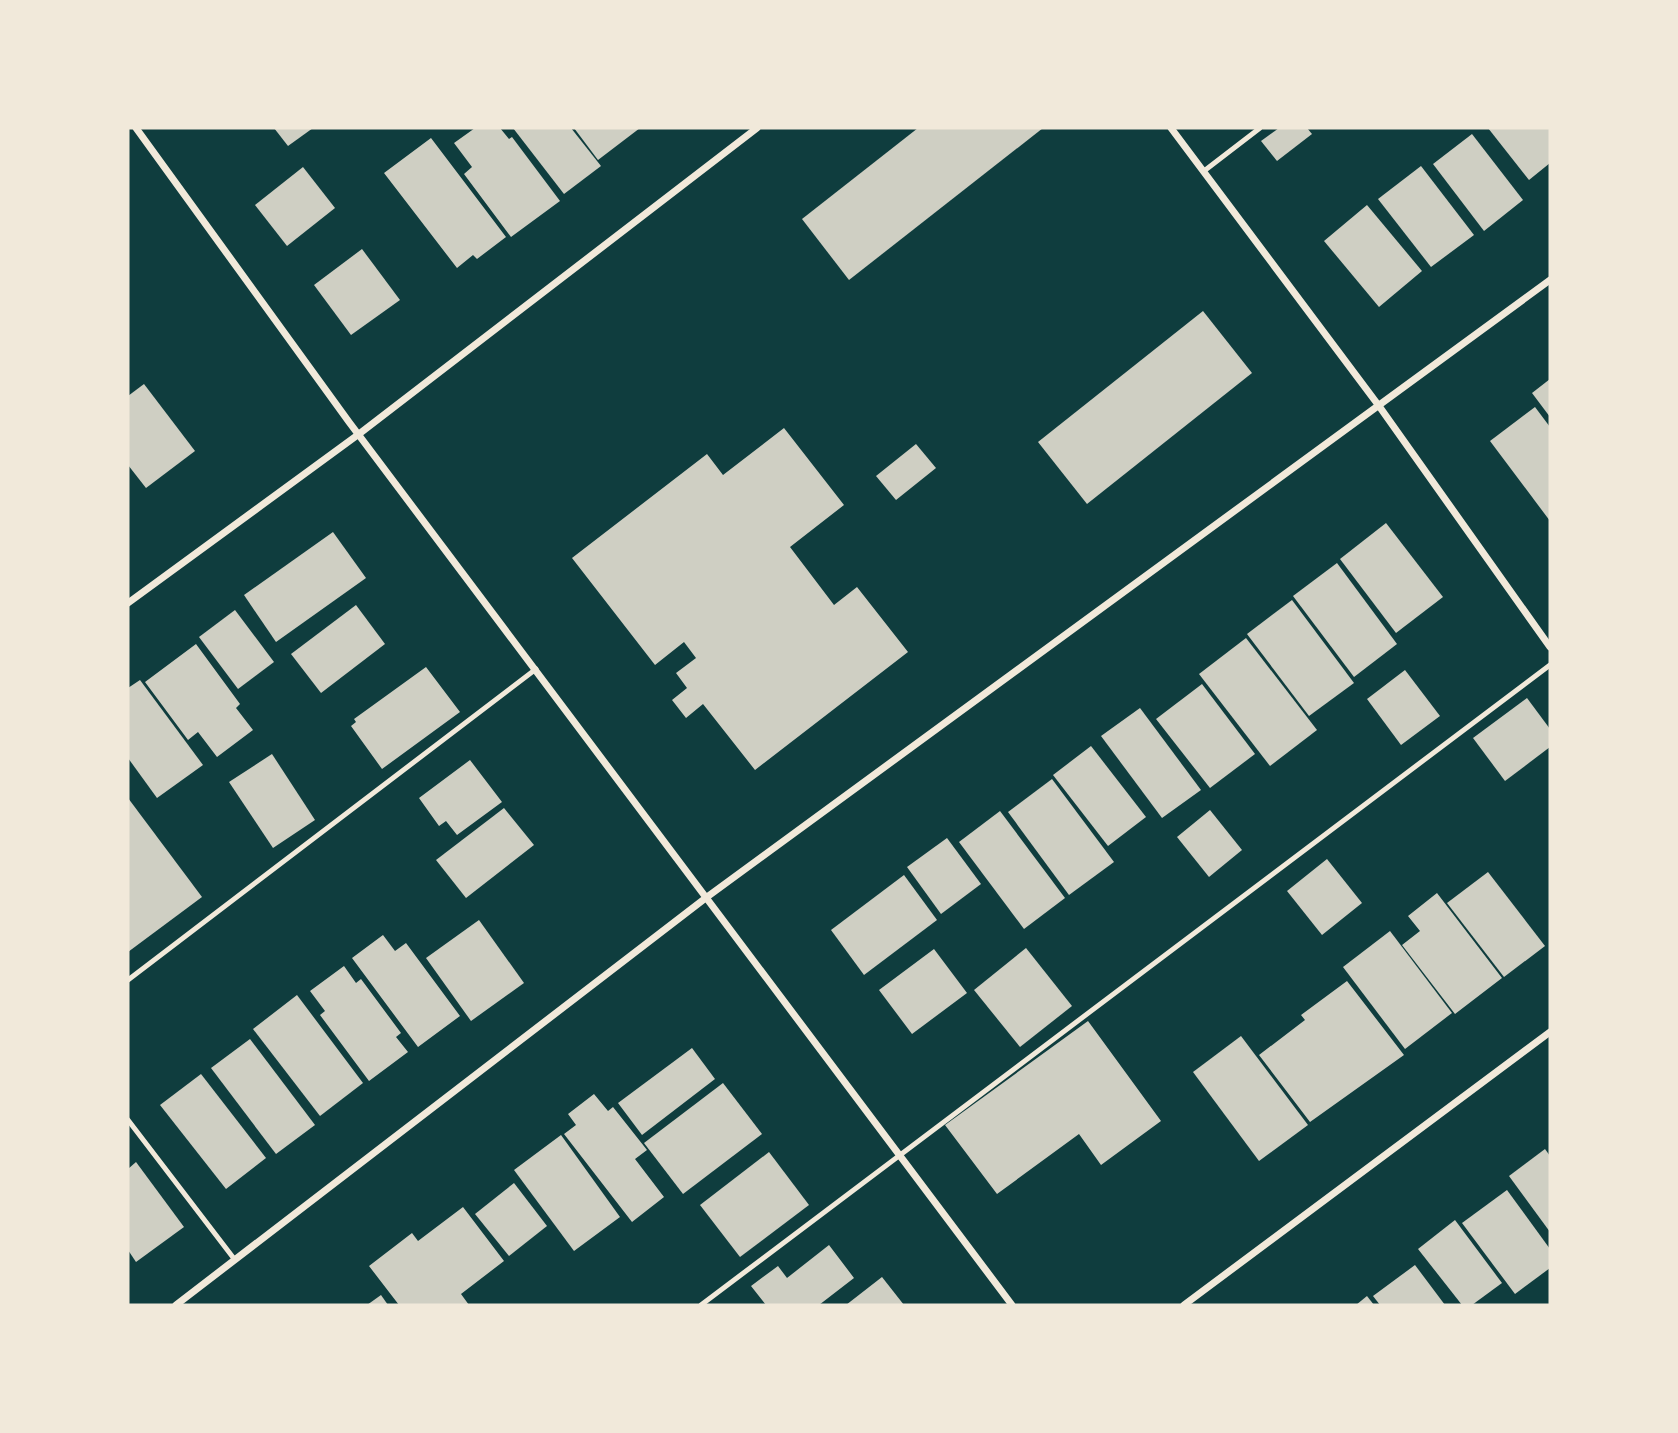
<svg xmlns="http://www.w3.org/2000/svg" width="1678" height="1433" font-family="Helvetica,sans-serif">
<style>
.building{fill:#cfcfc3}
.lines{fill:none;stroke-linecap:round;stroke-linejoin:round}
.service{stroke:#f1e9da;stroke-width:5}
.minor{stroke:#f1e9da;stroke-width:7}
</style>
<rect width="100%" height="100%" fill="#0f3d3e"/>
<g class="building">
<path d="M 274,128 L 313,128 L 288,146 Z"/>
<path d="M 475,128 L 500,128 L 509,139 L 512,137 L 560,201 L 511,237 L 464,174 L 472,167 L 454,143 Z"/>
<path d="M 513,128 L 571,128 L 601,166 L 564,194 Z"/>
<path d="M 574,128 L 640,128 L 598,160 Z"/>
<path d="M 918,128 L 1043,128 L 849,280 L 802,219 Z"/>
<path d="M 1279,128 L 1307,128 L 1312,134 L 1277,161 L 1261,141 Z"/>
<path d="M 1488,128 L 1550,128 L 1550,163 L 1529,180 Z"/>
<path d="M 1472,134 L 1523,200 L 1484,231 L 1433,164 Z"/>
<path d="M 431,138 L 506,237 L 477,259 L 473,255 L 457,268 L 384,173 Z"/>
<path d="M 1421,166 L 1474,235 L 1431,267 L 1378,199 Z"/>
<path d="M 303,167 L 335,208 L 287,246 L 255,205 Z"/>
<path d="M 1367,205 L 1422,271 L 1379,307 L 1324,241 Z"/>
<path d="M 362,249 L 400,300 L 351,335 L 314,285 Z"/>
<path d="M 1203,311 L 1252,373 L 1087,504 L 1038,442 Z"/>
<path d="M 1550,379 L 1550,417 L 1532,393 Z"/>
<path d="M 144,384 L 195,451 L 146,488 L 128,465 L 128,396 Z"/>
<path d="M 1535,407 L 1550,427 L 1550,521 L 1490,441 Z"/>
<path d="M 784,428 L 844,505 L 790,547 L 834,605 L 857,587 L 908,652 L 755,770 L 703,704 L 686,718 L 672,700 L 687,688 L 676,673 L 696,658 L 684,642 L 655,665 L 572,558 L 707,454 L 723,475 Z"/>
<path d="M 916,444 L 936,468 L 896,500 L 876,476 Z"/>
<path d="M 1386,523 L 1443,597 L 1396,633 L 1340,559 Z"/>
<path d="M 333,532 L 366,578 L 276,642 L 244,595 Z"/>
<path d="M 1337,563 L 1397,644 L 1354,677 L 1293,596 Z"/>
<path d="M 1292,600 L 1354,683 L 1309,716 L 1247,634 Z"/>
<path d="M 356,605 L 385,644 L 321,693 L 291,654 Z"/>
<path d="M 235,610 L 274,662 L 238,689 L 199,637 Z"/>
<path d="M 1246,638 L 1317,730 L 1270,766 L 1199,674 Z"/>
<path d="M 196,644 L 240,704 L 236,708 L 253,730 L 217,757 L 198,732 L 188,740 L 145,682 Z"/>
<path d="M 426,667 L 460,712 L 382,769 L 351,726 L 356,722 L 354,719 Z"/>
<path d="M 1405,670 L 1440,716 L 1401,745 L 1367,699 Z"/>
<path d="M 140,680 L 203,765 L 157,798 L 128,758 L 128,688 Z"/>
<path d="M 1202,684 L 1255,754 L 1210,788 L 1156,719 Z"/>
<path d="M 1527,698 L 1550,729 L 1550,747 L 1505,781 L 1473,738 Z"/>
<path d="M 1140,708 L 1201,790 L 1162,818 L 1101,736 Z"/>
<path d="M 1091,746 L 1146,817 L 1108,846 L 1053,775 Z"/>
<path d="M 272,754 L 315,820 L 273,848 L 229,782 Z"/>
<path d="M 470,760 L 502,802 L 457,835 L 446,821 L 439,826 L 419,798 Z"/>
<path d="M 1052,779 L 1114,862 L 1069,895 L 1008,812 Z"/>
<path d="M 128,798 L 202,897 L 128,952 Z"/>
<path d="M 504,808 L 534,845 L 466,898 L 436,860 Z"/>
<path d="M 1210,810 L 1242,850 L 1209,877 L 1177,837 Z"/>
<path d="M 1000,811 L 1065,898 L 1024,929 L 959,842 Z"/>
<path d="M 947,838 L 981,884 L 941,914 L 907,867 Z"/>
<path d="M 1327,859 L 1362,903 L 1322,935 L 1287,891 Z"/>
<path d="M 1488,872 L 1545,946 L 1504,977 L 1447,903 Z"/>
<path d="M 904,875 L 937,920 L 864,975 L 831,930 Z"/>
<path d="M 1437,893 L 1502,978 L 1455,1014 L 1402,945 L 1420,931 L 1408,916 Z"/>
<path d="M 479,920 L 524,983 L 471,1021 L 426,958 Z"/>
<path d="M 1390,931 L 1452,1013 L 1405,1049 L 1343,967 Z"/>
<path d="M 383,935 L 395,951 L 406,943 L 460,1016 L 418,1047 L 352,958 Z"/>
<path d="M 1026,948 L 1072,1006 L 1020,1047 L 974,990 Z"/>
<path d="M 934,949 L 967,993 L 912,1034 L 879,990 Z"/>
<path d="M 344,966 L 356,983 L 361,979 L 401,1033 L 396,1037 L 408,1052 L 369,1081 L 320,1015 L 325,1011 L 310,991 Z"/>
<path d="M 1347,981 L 1404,1055 L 1310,1122 L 1259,1055 L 1305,1020 L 1301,1015 Z"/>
<path d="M 297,995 L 363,1083 L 320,1116 L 253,1029 Z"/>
<path d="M 1088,1021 L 1161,1121 L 1101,1165 L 1079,1134 L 997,1194 L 945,1125 Z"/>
<path d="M 1241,1036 L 1308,1125 L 1259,1161 L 1193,1072 Z"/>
<path d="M 250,1039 L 315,1125 L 276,1154 L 211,1068 Z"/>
<path d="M 692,1048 L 715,1079 L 642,1135 L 618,1103 Z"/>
<path d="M 201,1074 L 266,1158 L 226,1189 L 160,1105 Z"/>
<path d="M 723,1083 L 762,1134 L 683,1194 L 644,1143 Z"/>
<path d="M 594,1094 L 608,1111 L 613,1107 L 647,1150 L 635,1159 L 664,1197 L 632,1222 L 564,1134 L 576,1125 L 568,1114 Z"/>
<path d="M 561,1135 L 620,1217 L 574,1251 L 514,1170 Z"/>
<path d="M 1545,1149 L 1550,1156 L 1550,1232 L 1509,1176 Z"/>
<path d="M 769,1152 L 809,1205 L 740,1257 L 700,1205 Z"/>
<path d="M 136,1162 L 184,1227 L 136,1262 L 128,1250 L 128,1169 Z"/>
<path d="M 514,1183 L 547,1226 L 509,1256 L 475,1214 Z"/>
<path d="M 1507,1190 L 1550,1249 L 1550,1268 L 1515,1294 L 1462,1223 Z"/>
<path d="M 463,1207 L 504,1261 L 461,1294 L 469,1305 L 399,1305 L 369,1266 L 412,1233 L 418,1241 Z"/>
<path d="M 1455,1220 L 1502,1283 L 1472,1305 L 1462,1305 L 1418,1249 Z"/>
<path d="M 829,1245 L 854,1278 L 819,1305 L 766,1305 L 751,1286 L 778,1266 L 787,1278 Z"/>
<path d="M 1415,1265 L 1445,1305 L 1380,1305 L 1373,1296 Z"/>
<path d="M 882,1277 L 904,1305 L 846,1305 Z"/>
<path d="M 381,1295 L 388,1305 L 367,1305 Z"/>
<path d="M 1367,1296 L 1374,1305 L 1356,1305 Z"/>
</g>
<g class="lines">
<g class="service">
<path d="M 1204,171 L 1260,128"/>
<path d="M 128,980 L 536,669"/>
<path d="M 128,1120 L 235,1260"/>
<path d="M 701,1305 L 1550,665"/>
</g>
<g class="minor">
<path d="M 136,128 L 349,422 L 1012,1305"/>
<path d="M 1171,128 L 1379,406 L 1550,647"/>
<path d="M 128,603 L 359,434 L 757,128"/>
<path d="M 176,1305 L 707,897 L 1550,280"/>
<path d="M 1184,1305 L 1550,1032"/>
</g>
</g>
<rect width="1678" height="1433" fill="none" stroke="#f1e9da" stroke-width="259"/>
</svg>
